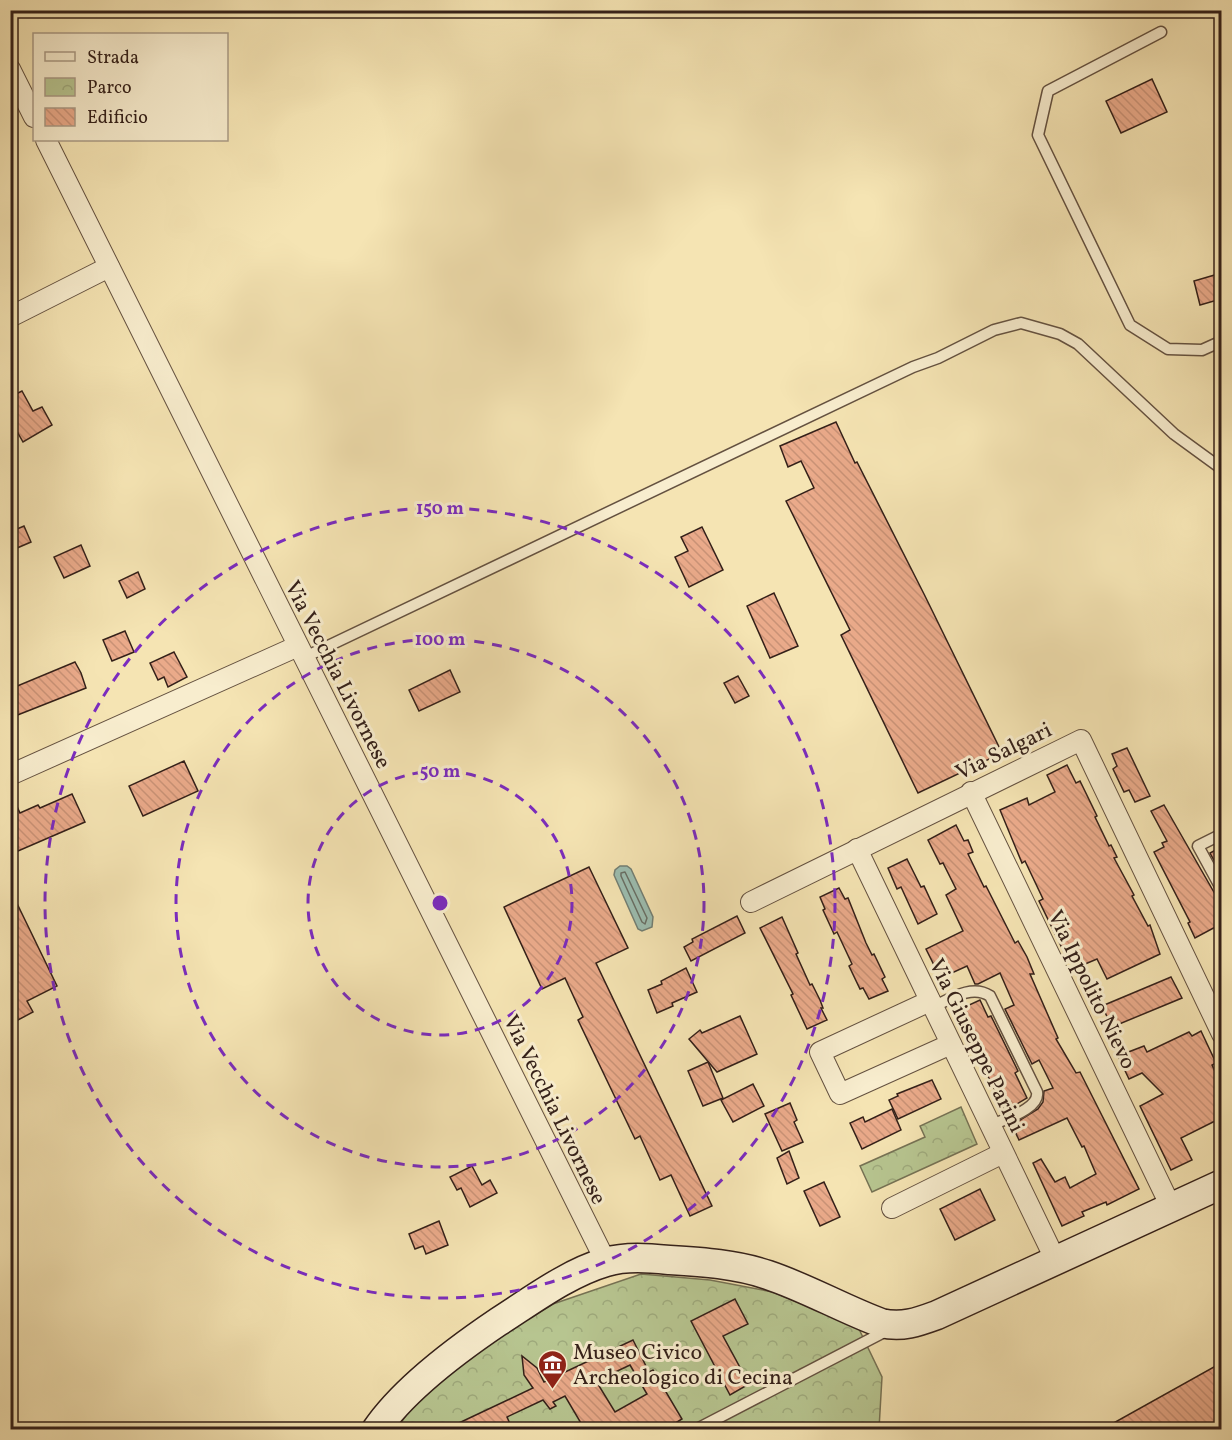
<svg xmlns="http://www.w3.org/2000/svg" width="1232" height="1440" font-family="Vollkorn,serif">
<style>
.park{fill:url(#park-crowns);stroke:#767254;stroke-width:1.5}
.water{fill:#9cbeb1;stroke:#727f74;stroke-width:1.5}
.lines{fill:none;stroke-linecap:round;stroke-linejoin:round}
.shore{stroke:#686f65;stroke-width:1.5}
.building{fill:url(#building-back-hatch);stroke:#342019;stroke-width:1.5;fill-rule:evenodd}
.lane-casing{stroke:#645140;stroke-width:13}
.street-casing{stroke:#645140;stroke-width:22}
.secondary-casing{stroke:#342019;stroke-width:31}
.lane{stroke:#f8edce;stroke-width:10}
.street{stroke:#f8edce;stroke-width:20}
.secondary{stroke:#f8edce;stroke-width:28}
.ring{fill:none;stroke:#7b2cbf;stroke-width:3;stroke-dasharray:10 8}
.labels{text-anchor:middle;stroke-width:6;stroke-linejoin:round;paint-order:stroke}
.street-label{font-size:22px;fill:#342019;stroke:#f8edce}
.poi-label{font-size:22px;fill:#342019;stroke:#f8edce;text-anchor:start}
.centre{fill:#7b2cbf;stroke:#f8edce;stroke-width:3}
.ring-label{font-size:18px;text-anchor:middle;font-weight:bold;fill:#7b2cbf;stroke:#f8edce;stroke-width:6;stroke-linejoin:round;paint-order:stroke}
</style>
<defs>
<pattern id="park-crowns" width="20" height="18" patternUnits="userSpaceOnUse" patternTransform="scale(1.5)"><rect width="20" height="18" fill="#b7c590"/><path d="M2 6a3 3 0 1 1 6 0M12 15a3 3 0 1 1 6 0" fill="none" stroke="#9ea97c"/></pattern>
<pattern id="building-back-hatch" width="6" height="6" patternUnits="userSpaceOnUse" patternTransform="scale(1.5)"><rect width="6" height="6" fill="#eaaa8a"/><path d="M-1 5l2 2M0 0l6 6M5-1l2 2" fill="none" stroke="#c99276"/></pattern>
</defs>
<rect width="100%" height="100%" fill="#f5e4b3"/>
<filter id="stains"><feTurbulence type="fractalNoise" baseFrequency=".00333" numOctaves="4"/><feColorMatrix values="0 0 0 0 .2 0 0 0 0 .09 0 0 0 0 .02 0 0 0 .5 -.17"/></filter>
<radialGradient id="worn" r=".72"><stop offset=".6" stop-color="#630" stop-opacity="0"/><stop offset="1" stop-color="#630" stop-opacity=".3"/></radialGradient>
<g class="park">
<path d="M 961,1107 L 977,1144 L 872,1192 L 860,1166 L 925,1137 L 920,1126 Z"/>
<path d="M 641,1274 L 710,1280 L 773,1292 L 858,1327 L 882,1377 L 879,1429 L 396,1430 L 411,1408 L 478,1349 L 553,1304 Z"/>
</g>
<path class="water" d="M 620,866 L 627,866 L 631,869 L 653,917 L 652,927 L 642,931 L 638,929 L 614,875 L 615,870 Z"/>
<g class="lines">
<path class="shore" d="M 625,872 L 647,918 L 645,924 L 642,922 L 621,876 L 621,873 Z"/>
</g>
<g class="building">
<path d="M 1152,79 L 1167,112 L 1121,133 L 1106,101 Z"/>
<path d="M 1218,274 L 1221,286 L 1221,299 L 1200,305 L 1194,281 Z"/>
<path d="M 22,391 L 33,411 L 42,407 L 52,425 L 23,442 L 10,419 L 10,397 Z"/>
<path d="M 836,422 L 855,463 L 857,462 L 924,594 L 1002,753 L 918,793 L 841,635 L 850,630 L 786,501 L 814,488 L 801,461 L 788,467 L 780,446 Z"/>
<path d="M 24,526 L 31,542 L 10,551 L 10,532 Z"/>
<path d="M 702,527 L 723,570 L 689,587 L 675,557 L 688,551 L 681,537 Z"/>
<path d="M 81,545 L 90,566 L 64,578 L 54,557 Z"/>
<path d="M 138,572 L 145,589 L 127,598 L 119,581 Z"/>
<path d="M 774,593 L 798,646 L 770,658 L 747,606 Z"/>
<path d="M 125,631 L 134,652 L 112,661 L 103,640 Z"/>
<path d="M 174,652 L 187,677 L 168,687 L 164,677 L 158,680 L 150,663 Z"/>
<path d="M 75,662 L 81,673 L 86,688 L 15,716 L 10,707 L 10,689 Z"/>
<path d="M 450,670 L 460,692 L 419,711 L 409,690 Z"/>
<path d="M 738,676 L 749,696 L 735,703 L 724,683 Z"/>
<path d="M 1127,748 L 1150,796 L 1135,802 L 1129,790 L 1124,792 L 1113,769 L 1117,766 L 1112,754 Z"/>
<path d="M 184,761 L 198,791 L 143,816 L 129,786 Z"/>
<path d="M 1067,765 L 1076,783 L 1080,781 L 1097,816 L 1095,817 L 1109,846 L 1111,845 L 1117,857 L 1114,858 L 1134,895 L 1132,896 L 1148,926 L 1150,925 L 1160,954 L 1107,979 L 1097,959 L 1078,967 L 1072,954 L 1066,956 L 1039,901 L 1043,899 L 1025,861 L 1022,863 L 1000,810 L 1027,798 L 1029,805 L 1055,792 L 1047,775 Z"/>
<path d="M 10,791 L 20,813 L 38,805 L 40,808 L 72,794 L 85,822 L 18,851 L 10,834 Z"/>
<path d="M 1164,805 L 1215,894 L 1221,897 L 1221,924 L 1195,938 L 1188,923 L 1190,922 L 1154,852 L 1164,847 L 1162,843 L 1167,841 L 1151,811 Z"/>
<path d="M 956,825 L 964,841 L 968,840 L 973,852 L 968,854 L 984,887 L 986,886 L 1015,943 L 1018,941 L 1027,957 L 1034,974 L 1030,974 L 1058,1038 L 1056,1039 L 1076,1073 L 1080,1072 L 1139,1189 L 1107,1205 L 1106,1202 L 1082,1212 L 1084,1216 L 1062,1226 L 1033,1163 L 1041,1159 L 1055,1182 L 1065,1177 L 1070,1188 L 1096,1174 L 1084,1146 L 1082,1147 L 1067,1118 L 1019,1140 L 1012,1125 L 1038,1109 L 1043,1102 L 1044,1091 L 1053,1088 L 1039,1060 L 1032,1064 L 1005,1009 L 1014,1005 L 1000,973 L 978,984 L 975,984 L 967,966 L 943,977 L 938,966 L 935,967 L 926,949 L 963,931 L 946,895 L 956,889 L 943,863 L 940,864 L 928,840 Z"/>
<path d="M 1221,847 L 1221,873 L 1210,853 Z"/>
<path d="M 907,859 L 921,887 L 924,886 L 937,914 L 918,924 L 901,887 L 897,889 L 888,868 Z"/>
<path d="M 589,867 L 628,948 L 596,963 L 712,1206 L 690,1216 L 671,1175 L 660,1180 L 640,1136 L 635,1139 L 578,1020 L 583,1017 L 565,978 L 542,989 L 504,907 Z"/>
<path d="M 839,888 L 845,899 L 848,898 L 866,943 L 872,955 L 874,954 L 885,977 L 882,979 L 888,991 L 869,999 L 863,988 L 860,989 L 849,966 L 852,964 L 837,932 L 834,934 L 823,910 L 825,909 L 820,897 Z"/>
<path d="M 10,889 L 57,986 L 27,1001 L 33,1012 L 18,1020 L 10,1005 Z"/>
<path d="M 737,916 L 745,933 L 691,961 L 684,947 L 693,942 L 692,939 Z"/>
<path d="M 782,917 L 798,953 L 796,954 L 810,985 L 812,984 L 820,1000 L 823,1008 L 821,1008 L 827,1020 L 807,1029 L 791,995 L 793,994 L 760,928 Z"/>
<path d="M 686,968 L 697,992 L 672,1003 L 673,1006 L 657,1013 L 648,990 L 662,984 L 661,981 Z"/>
<path d="M 1171,977 L 1182,998 L 1112,1027 L 1102,1006 Z"/>
<path d="M 980,1000 L 988,1017 L 991,1016 L 1018,1071 L 1015,1073 L 1027,1098 L 1005,1111 L 956,1011 Z"/>
<path d="M 740,1016 L 757,1054 L 717,1072 L 689,1039 L 700,1030 L 702,1033 Z"/>
<path d="M 1201,1031 L 1216,1063 L 1212,1065 L 1221,1084 L 1221,1115 L 1216,1117 L 1217,1120 L 1181,1138 L 1192,1160 L 1171,1170 L 1140,1106 L 1163,1094 L 1142,1073 L 1129,1079 L 1118,1056 L 1144,1046 L 1147,1052 L 1189,1032 L 1192,1036 Z"/>
<path d="M 708,1062 L 723,1098 L 703,1106 L 688,1071 Z"/>
<path d="M 932,1080 L 941,1099 L 898,1119 L 889,1100 L 898,1096 L 897,1094 Z"/>
<path d="M 753,1084 L 764,1106 L 733,1122 L 721,1100 Z"/>
<path d="M 790,1103 L 797,1120 L 794,1122 L 803,1142 L 782,1151 L 765,1114 Z"/>
<path d="M 892,1109 L 901,1130 L 862,1149 L 850,1123 L 863,1117 L 865,1122 Z"/>
<path d="M 789,1151 L 799,1178 L 787,1184 L 777,1158 Z"/>
<path d="M 472,1166 L 482,1185 L 490,1180 L 497,1193 L 470,1207 L 461,1188 L 457,1190 L 450,1177 Z"/>
<path d="M 824,1182 L 840,1217 L 820,1226 L 804,1191 Z"/>
<path d="M 980,1189 L 995,1220 L 955,1240 L 940,1209 Z"/>
<path d="M 439,1221 L 448,1245 L 426,1254 L 423,1246 L 415,1249 L 409,1234 Z"/>
<path d="M 735,1299 L 748,1324 L 723,1336 L 749,1384 L 730,1395 L 691,1321 Z"/>
<path d="M 633,1340 L 649,1372 L 653,1370 L 682,1419 L 664,1430 L 585,1430 L 565,1396 L 553,1402 L 556,1406 L 550,1409 L 543,1400 L 507,1417 L 511,1426 L 502,1430 L 444,1430 L 533,1388 L 524,1375 L 522,1356 L 537,1368 L 544,1382 ZM 630,1365 L 647,1394 L 615,1412 L 596,1381 Z"/>
<path d="M 1221,1363 L 1221,1418 L 1201,1430 L 1101,1430 Z"/>
</g>
<g class="lines">
<defs>
<g id="lane">
<path d="M 1161,32 L 1048,91 L 1038,135 L 1130,325 L 1168,349 L 1202,350 L 1222,341"/>
<path d="M 305,657 L 913,367 L 938,358 L 994,330 L 1021,323 L 1060,334 L 1078,344 L 1174,434 L 1222,469"/>
<path d="M 1222,834 L 1198,846 L 1222,890"/>
<path d="M 933,1007 C 950,999 972,984 990,996 L 1037,1092 C 1040,1109 1004,1119 990,1126"/>
<path d="M 695,1430 L 886,1331"/>
</g>
<g id="street">
<path d="M 10,69 L 34,117"/>
<path d="M 46,140 L 606,1262"/>
<path d="M 10,317 L 109,267"/>
<path d="M 10,775 L 298,646"/>
<path d="M 971,792 L 1171,1207"/>
<path d="M 857,849 L 1056,1261"/>
<path d="M 751,902 L 1081,740 L 1222,1034"/>
<path d="M 930,1001 L 820,1052 L 840,1094 L 951,1044"/>
<path d="M 892,1208 L 1003,1153"/>
</g>
<path id="secondary" d="M 376,1430 C 403,1390 458,1349 498,1322 C 531,1301 568,1273 606,1262 C 626,1256 649,1258 669,1260 C 702,1262 736,1264 768,1275 C 807,1288 843,1309 881,1323 C 902,1328 918,1322 937,1315 L 1222,1184"/>
</defs>
<use href="#lane" class="lane-casing"/>
<use href="#street" class="street-casing"/>
<use href="#secondary" class="secondary-casing"/>
<use href="#lane" class="lane"/>
<use href="#street" class="street"/>
<use href="#secondary" class="secondary"/>
</g>
<g class="ring">
<circle cx="440" cy="903" r="132"/>
<circle cx="440" cy="903" r="264"/>
<circle cx="440" cy="903" r="395"/>
</g>
<defs>
<symbol id="museum-pin" viewBox="-11 -11 22 30"><path d="M0 17L-7.5 6A9.5 9.5 0 1 1 7.5 6Z" fill="#8f2418" stroke="#f8edce"/><path d="M0-6L6-3V-2H-6V-3ZM-5-1h2V3h-2ZM-1-1h2V3h-2ZM3-1h2V3H3ZM-6 4H6V6H-6Z" fill="#fff"/></symbol>
</defs>
<g fill-rule="evenodd">
<use href="#museum-pin" x="536" y="1348" width="33" height="45"/>
</g>
<g class="labels">
<g class="street-label">
<text transform="translate(339 674) rotate(63)" y="8">Via Vecchia Livornese</text>
<text transform="translate(1003 750) rotate(-26)" y="8">Via Salgari</text>
<text transform="translate(1093 989) rotate(64)" y="8">Via Ippolito Nievo</text>
<text transform="translate(978 1045) rotate(64)" y="8">Via Giuseppe Parini</text>
<text transform="translate(556 1109) rotate(64)" y="8">Via Vecchia Livornese</text>
</g>
<g class="poi-label">
<text x="573" y="1359">Museo Civico<tspan x="573" dy="25">Archeologico di Cecina</tspan></text>
</g>
</g>
<circle cx="440" cy="903" r="9" class="centre"/>
<g class="ring-label">
<text x="440" y="514">150 m</text>
<text x="440" y="645">100 m</text>
<text x="440" y="777">50 m</text>
</g>
<rect width="1232" height="1440" fill="none" stroke="#f5e4b3" stroke-width="36"/>
<rect x="12" y="12" width="1208" height="1416" fill="none" stroke="#342019" stroke-width="3"/>
<rect x="18" y="18" width="1196" height="1404" fill="none" stroke="#342019" stroke-width="1.5"/>
<rect x="33" y="33" width="195" height="108" fill="#f8edce" stroke="#aa9b86" stroke-width="1.5"/>
<rect x="45" y="52" width="30" height="9" fill="#f8edce" stroke="#aa9b86" stroke-width="1.5"/>
<text x="87" y="63" font-size="18" fill="#342019">Strada</text>
<rect x="45" y="78" width="30" height="18" fill="url(#park-crowns)" stroke="#aa9b86" stroke-width="1.5"/>
<text x="87" y="93" font-size="18" fill="#342019">Parco</text>
<rect x="45" y="108" width="30" height="18" fill="url(#building-back-hatch)" stroke="#aa9b86" stroke-width="1.5"/>
<text x="87" y="123" font-size="18" fill="#342019">Edificio</text>
<rect width="100%" height="100%" filter="url(#stains)"/>
<rect width="100%" height="100%" fill="url(#worn)"/>
</svg>
